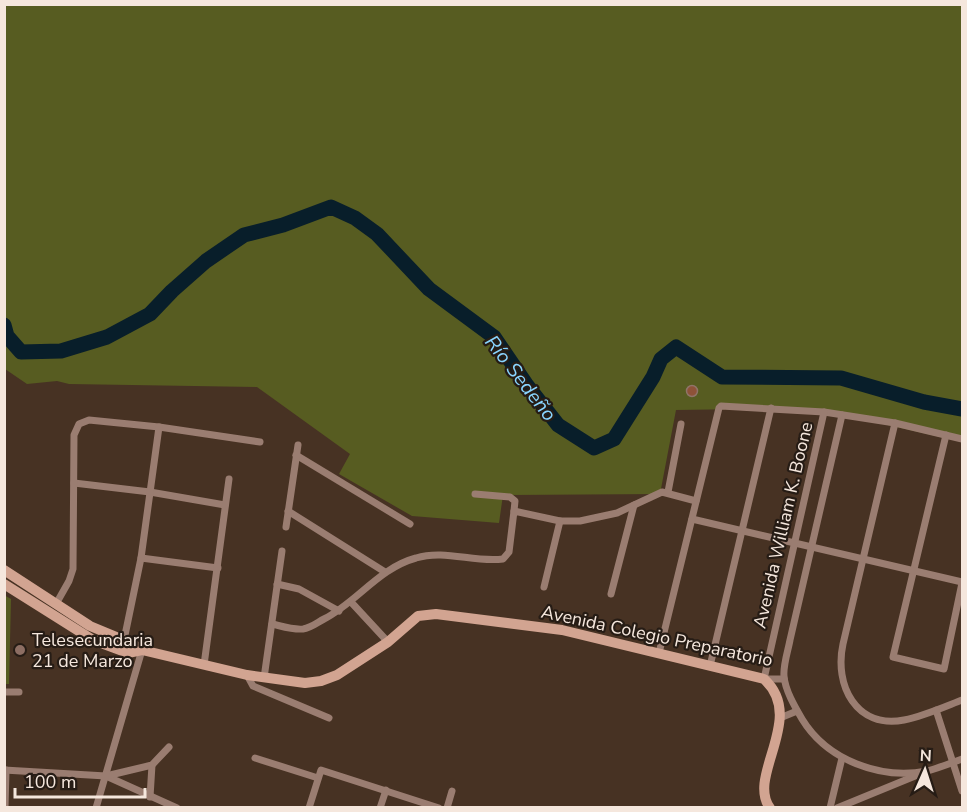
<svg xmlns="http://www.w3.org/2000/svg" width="967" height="812" font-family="'Nunito Sans',sans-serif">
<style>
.green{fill:#575c21}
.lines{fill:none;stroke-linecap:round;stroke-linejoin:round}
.river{stroke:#081e2a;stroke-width:15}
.building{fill:#8e5238;stroke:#8f7468;stroke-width:1.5}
.street{stroke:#9a7d71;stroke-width:7}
.secondary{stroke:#d2a491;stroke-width:10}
.education-dot{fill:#8d6e63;stroke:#261c15;stroke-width:2}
.labels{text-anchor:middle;stroke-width:4.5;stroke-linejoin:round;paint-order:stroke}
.street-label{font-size:18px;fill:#f5e7dd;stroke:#261c15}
.poi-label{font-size:18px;fill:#f5e7dd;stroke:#261c15;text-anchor:start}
.water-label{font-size:20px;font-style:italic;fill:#89d5ff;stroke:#261c15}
</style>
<rect width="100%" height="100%" fill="#473223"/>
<g class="green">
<path d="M 4,5 L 962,5 L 962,442 L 813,408 L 676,410 L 660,494 L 503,495 L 499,523 L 412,516 L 339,474 L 350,454 L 257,387 L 69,384 L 57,381 L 27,384 L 5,369 Z"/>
<path d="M 4,595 L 11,599 L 9,684 L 4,684 Z"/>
</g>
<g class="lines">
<path class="river" d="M 4,325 L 7,336 L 21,352 L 61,351 L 107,337 L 150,314 L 172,291 L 206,261 L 244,235 L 283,225 L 331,207 L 355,218 L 377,234 L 429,289 L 494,337 L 526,384 L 558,425 L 594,448 L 614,439 L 653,377 L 661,359 L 676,347 L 722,377 L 841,378 L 924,402 L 962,409"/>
</g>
<circle class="building" cx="692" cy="391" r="5.5"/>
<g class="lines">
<g class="street">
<path d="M 842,415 L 790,640 C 788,651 783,665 784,676 C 785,690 795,707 802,719 C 827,760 880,780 927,771 C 939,768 951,763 962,759"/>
<path d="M 895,423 L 843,644 C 834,685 856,729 904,720 C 924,716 944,707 962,700"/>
<path d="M 946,435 L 893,657 L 944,669 L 962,583"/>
<path d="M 296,455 L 410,524"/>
<path d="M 74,483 L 150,492 L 225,505"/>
<path d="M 668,492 L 681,424"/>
<path d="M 475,494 L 510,497 L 515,501 L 514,511"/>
<path d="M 288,511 L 385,572"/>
<path d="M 692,519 L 962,582"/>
<path d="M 286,527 L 298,445"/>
<path d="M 141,558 L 218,568"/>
<path d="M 277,584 L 299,589 L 339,611"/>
<path d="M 544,587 L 560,521"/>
<path d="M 611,594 L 634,505"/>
<path d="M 351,602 L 388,642"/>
<path d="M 56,604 L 69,581 L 73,569 L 74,435 L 79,424 L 89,420 L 159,427 L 260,442"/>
<path d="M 272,624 C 281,626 293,630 303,629 C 311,628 318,622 324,619 C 357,602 379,568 416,558 C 445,549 474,563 503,559 L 509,552 L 514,511 L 560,521 L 580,521 L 617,513 L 662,492 L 696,501"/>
<path d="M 124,640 L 141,558 L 159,427"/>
<path d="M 659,653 L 719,408 L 721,406 L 824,412 L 895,423 L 962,439"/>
<path d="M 204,665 L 229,479"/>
<path d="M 710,666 L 771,408"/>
<path d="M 247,675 L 253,686 L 329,718"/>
<path d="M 264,678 L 282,551"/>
<path d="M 784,679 L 764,679 L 824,412"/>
<path d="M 4,692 L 19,692"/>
<path d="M 936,710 L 962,791"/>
<path d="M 780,718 L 797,711"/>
<path d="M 255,758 L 318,778"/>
<path d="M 4,770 L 106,776 L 177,808"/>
<path d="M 106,776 L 152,765 L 169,747"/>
<path d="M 150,797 L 152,765"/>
<path d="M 5,808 L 6,770"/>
<path d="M 96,808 L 142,650"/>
<path d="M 309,808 L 321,770 L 439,808"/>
<path d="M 380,808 L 386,790"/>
<path d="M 447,808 L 452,791"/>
<path d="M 830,808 L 842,758"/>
<path d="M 837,808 L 920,774"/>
</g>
<g class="secondary">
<path d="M 4,570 L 90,626 L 131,643 L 142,650 L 247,675 L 305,683 L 321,681 L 337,675 L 388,642 L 418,616 L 436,614 L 562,630 L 764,679 C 807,718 746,776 770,808"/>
<path d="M 4,584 L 93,640 L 128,653 L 142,650"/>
</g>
</g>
<circle class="education-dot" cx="20" cy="650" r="6"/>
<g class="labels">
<g class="street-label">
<text transform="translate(783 525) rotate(-77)" y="6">Avenida William K. Boone</text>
<text transform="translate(657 636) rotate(12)" y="6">Avenida Colegio Preparatorio</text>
</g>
<g class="poi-label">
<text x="32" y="646">Telesecundaria<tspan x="32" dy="21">21 de Marzo</tspan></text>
</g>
<g class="water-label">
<text transform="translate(521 378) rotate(52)" y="7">Río Sedeño</text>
</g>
</g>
<rect width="967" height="812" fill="none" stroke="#f5e7dd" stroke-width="12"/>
<g transform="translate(925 770) rotate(3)" stroke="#261c15" stroke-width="4.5" paint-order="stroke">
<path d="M0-4.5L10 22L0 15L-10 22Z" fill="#f5e7dd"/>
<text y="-9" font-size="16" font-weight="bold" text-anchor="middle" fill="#f5e7dd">N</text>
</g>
<path d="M15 788v9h130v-9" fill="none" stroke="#f5e7dd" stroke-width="3"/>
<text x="24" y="788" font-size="18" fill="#f5e7dd" stroke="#261c15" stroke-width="4.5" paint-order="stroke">100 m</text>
</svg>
